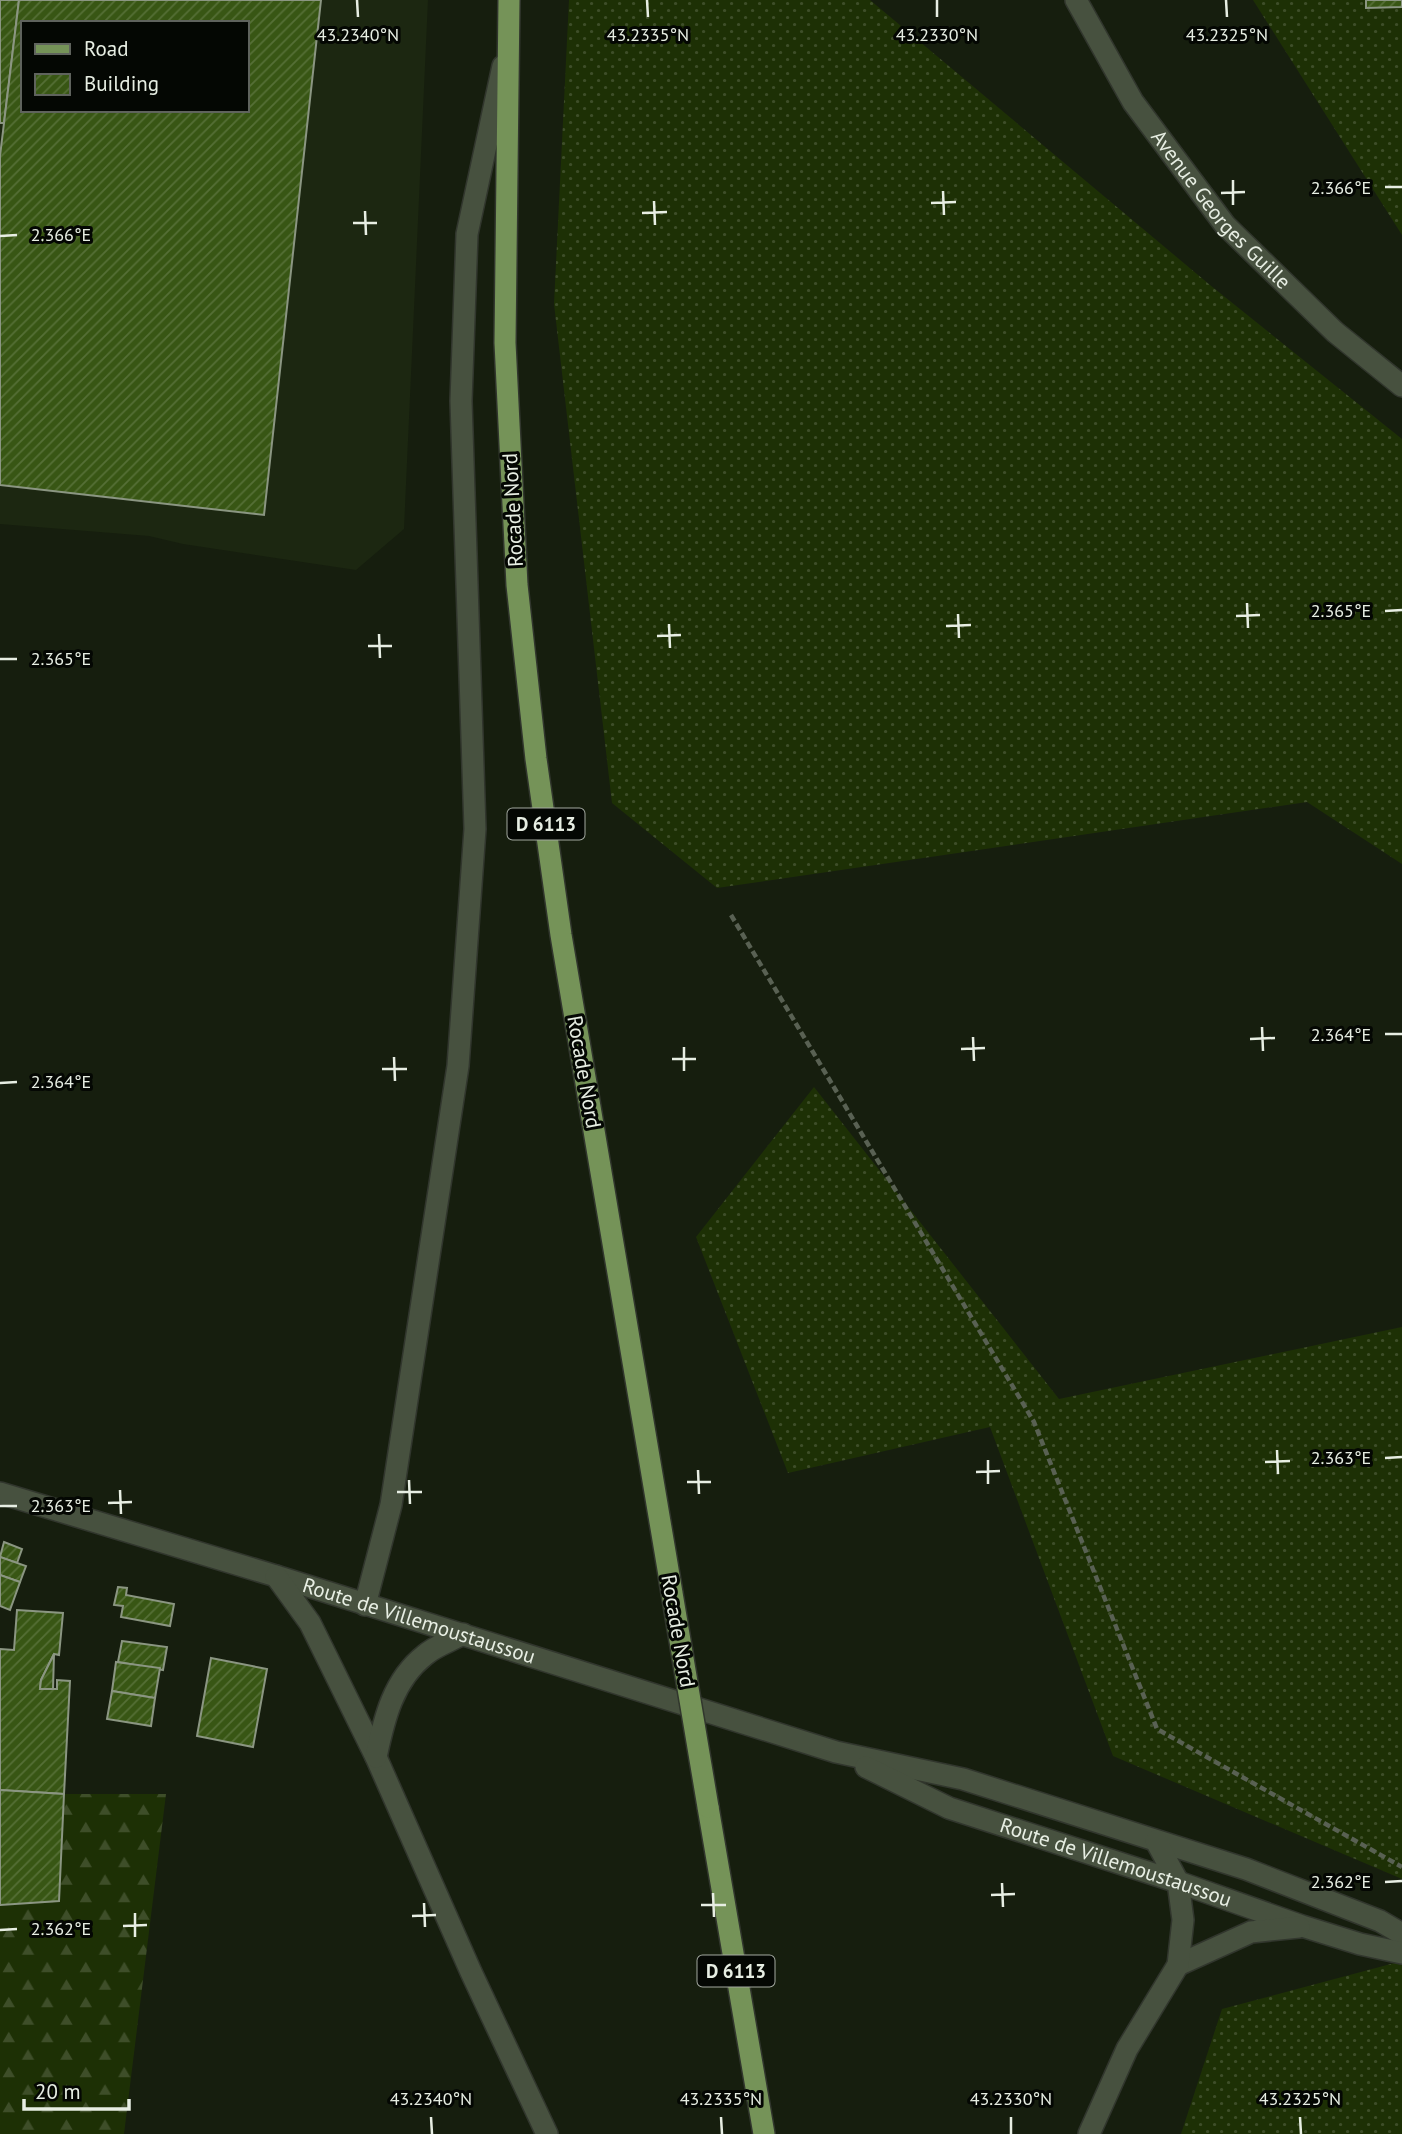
<svg xmlns="http://www.w3.org/2000/svg" width="1402" height="2134" font-family="'PT Sans',sans-serif">
<style>
.built{fill:#1c2711;fill-rule:evenodd}
.grass{fill:url(#grass-dots)}
.forest{fill:url(#forest-firs)}
.building{fill:url(#building-hatch);stroke:#8b9682;stroke-width:2;fill-rule:evenodd}
.lines{fill:none;stroke-linecap:round;stroke-linejoin:round}
.secondary-casing{stroke:#31362d;stroke-width:24}
.primary-casing{stroke:#31362d;stroke-width:24}
.path{stroke:#596153;stroke-width:4.5;stroke-dasharray:7 3.5;stroke-linecap:butt}
.secondary{stroke:#47513f;stroke-width:21}
.primary{stroke:#759358;stroke-width:21}
.primary-bridge-casing{stroke:#31362d;stroke-width:24;stroke-linecap:butt}
.primary-bridge{stroke:#759358;stroke-width:21}
.ticks{fill:none;stroke:#e7eee3;stroke-width:2.5}
.labels{text-anchor:middle;stroke-width:6;stroke-linejoin:round;paint-order:stroke}
.shield{fill:#040703;stroke:#a3a9a0;stroke-width:2}
.shield-label{font-size:19px;font-weight:bold;fill:#e7eee3}
.street-label{font-size:21px;fill:#e7eee3;stroke:#040703}
.ticks-label{font-size:18px;text-anchor:middle;fill:#e7eee3;stroke:#040703;stroke-width:6;stroke-linejoin:round;paint-order:stroke}
</style>
<defs>
<pattern id="grass-dots" width="8" height="8" patternUnits="userSpaceOnUse" patternTransform="scale(1.75)"><rect width="8" height="8" fill="#1d3005"/><path d="M2 2h.1M6 6h.1" fill="none" stroke="#3e4e29" stroke-width="1.8" stroke-linecap="round"/></pattern>
<pattern id="forest-firs" width="22" height="20" patternUnits="userSpaceOnUse" patternTransform="scale(1.75)"><rect width="22" height="20" fill="#1d3005"/><path d="M5 1l3.5 6h-7zM16 11l3.5 6h-7z" fill="#3e4e29"/></pattern>
<pattern id="building-hatch" width="6" height="6" patternUnits="userSpaceOnUse" patternTransform="scale(1.75)"><rect width="6" height="6" fill="#385614"/><path d="M-1 1l2-2M0 6l6-6M5 7l2-2" fill="none" stroke="#556f36"/></pattern>
</defs>
<rect width="100%" height="100%" fill="#161e0e"/>
<path class="built" d="M 0,0 L 428,0 L 404,529 L 356,570 L 183,544 L 149,536 L 0,524 ZM 23,23 L 247,23 L 247,110 L 23,110 Z"/>
<g class="grass">
<path d="M 569,0 L 870,0 L 1210,285 L 1402,439 L 1402,864 L 1307,802 L 717,888 L 612,803 L 554,304 Z"/>
<path d="M 1253,0 L 1402,0 L 1402,235 Z"/>
<path d="M 814,1087 L 1059,1399 L 1402,1327 L 1402,1879 L 1113,1756 L 990,1427 L 788,1473 L 696,1237 Z"/>
<path d="M 1402,1961 L 1402,2134 L 1181,2134 L 1222,2009 Z"/>
</g>
<path class="forest" d="M 64,1794 L 166,1794 L 124,2134 L 0,2134 L 0,1906 L 59,1901 Z"/>
<g class="building">
<path d="M 0,0 L 19,0 L 4,123 L 0,123 Z"/>
<path d="M 19,0 L 321,0 L 264,515 L 0,485 L 0,156 ZM 23,23 L 247,23 L 247,110 L 23,110 Z"/>
<path d="M 1366,0 L 1402,0 L 1402,7 L 1366,8 Z"/>
<path d="M 4,1542 L 22,1549 L 17,1563 L 0,1557 Z"/>
<path d="M 0,1557 L 26,1566 L 20,1582 L 0,1575 Z"/>
<path d="M 0,1575 L 20,1582 L 10,1610 L 0,1606 Z"/>
<path d="M 118,1587 L 127,1588 L 126,1595 L 174,1604 L 170,1626 L 121,1617 L 123,1606 L 114,1605 Z"/>
<path d="M 17,1610 L 63,1613 L 59,1655 L 54,1654 L 41,1680 L 40,1689 L 57,1689 L 57,1680 L 70,1681 L 64,1794 L 0,1790 L 0,1649 L 14,1650 Z"/>
<path d="M 122,1641 L 167,1647 L 163,1670 L 118,1662 Z"/>
<path d="M 54,1654 L 53,1689 L 40,1689 L 41,1680 Z"/>
<path d="M 211,1658 L 267,1669 L 253,1747 L 197,1736 Z"/>
<path d="M 116,1662 L 160,1668 L 155,1698 L 112,1691 Z"/>
<path d="M 112,1691 L 155,1698 L 151,1726 L 107,1719 Z"/>
<path d="M 0,1790 L 64,1794 L 59,1901 L 0,1905 Z"/>
</g>
<g class="lines">
<defs>
<g id="secondary">
<path id="s1" d="M 1076,0 L 1133,102 L 1225,225 L 1335,332 L 1402,386"/>
<path id="s2" d="M 0,1493 L 276,1576 L 836,1752 L 963,1779 L 1246,1869 L 1380,1921 L 1402,1934"/>
<path d="M 276,1576 L 310,1623 L 376,1757 L 471,1972 L 547,2134"/>
<path d="M 365,1605 L 391,1505 L 458,1066 L 475,829 L 461,401 L 467,234 L 503,66"/>
<path d="M 376,1757 C 384,1719 393,1680 425,1655 C 435,1646 451,1641 463,1634"/>
<path id="s3" d="M 866,1767 L 949,1808 L 1178,1882 L 1302,1926 L 1360,1944 L 1402,1953"/>
<path d="M 1178,1965 L 1251,1932 L 1299,1927"/>
<path d="M 1089,2134 L 1127,2049 L 1178,1965 L 1183,1920 L 1178,1882 L 1156,1841"/>
</g>
<g id="primary">
<path d="M 509,0 L 505,343 L 517,585 L 536,759 L 561,935 L 672,1593"/>
<path d="M 708,1807 L 764,2134"/>
</g>
</defs>
<use href="#secondary" class="secondary-casing"/>
<use href="#primary" class="primary-casing"/>
<path class="path" d="M 731,915 L 1034,1422 L 1157,1729 L 1402,1867"/>
<use href="#secondary" class="secondary"/>
<use href="#primary" class="primary"/>
<defs>
<path id="primary-bridge" d="M 672,1593 L 708,1807"/>
</defs>
<use href="#primary-bridge" class="primary-bridge-casing"/>
<use href="#primary-bridge" class="primary-bridge"/>
</g>
<path class="ticks" d="M 357,0 L 358,17M 647,0 L 648,17M 937,0 L 937,17M 1226,0 L 1227,17M 1233,180 L 1233,205M 1385,187 L 1402,187M 943,191 L 944,215M 1221,193 L 1245,192M 654,201 L 655,225M 931,203 L 956,202M 365,211 L 366,235M 642,213 L 667,212M 353,223 L 377,223M 0,236 L 17,235M 1247,603 L 1248,628M 1385,611 L 1402,610M 958,614 L 959,638M 1236,616 L 1260,615M 669,624 L 670,648M 946,626 L 971,625M 379,634 L 380,658M 657,636 L 681,635M 368,646 L 392,646M 0,659 L 17,659M 1262,1027 L 1263,1051M 1385,1034 L 1402,1034M 973,1037 L 974,1061M 1250,1039 L 1275,1038M 684,1047 L 684,1071M 961,1049 L 985,1048M 394,1057 L 395,1081M 672,1059 L 696,1059M 382,1069 L 407,1069M 0,1083 L 17,1082M 1277,1450 L 1278,1474M 1385,1458 L 1402,1457M 988,1460 L 988,1484M 1265,1462 L 1290,1461M 698,1470 L 699,1494M 976,1472 L 1000,1471M 409,1480 L 410,1504M 687,1482 L 711,1482M 120,1490 L 121,1514M 397,1492 L 422,1492M 108,1503 L 132,1502M 0,1506 L 17,1506M 1385,1882 L 1402,1881M 1002,1883 L 1003,1907M 713,1893 L 714,1917M 991,1895 L 1015,1894M 424,1903 L 425,1927M 701,1905 L 726,1905M 135,1913 L 135,1937M 412,1916 L 436,1915M 123,1926 L 147,1925M 0,1930 L 17,1929M 431,2117 L 432,2134M 721,2117 L 722,2134M 1011,2117 L 1011,2134M 1300,2117 L 1301,2134"/>
<g class="labels">
<g class="shield">
<rect x="507.5" y="808.5" width="77" height="31" rx="5"/>
<rect x="697.5" y="1955.5" width="77" height="31" rx="5"/>
</g>
<g class="shield-label">
<text x="546" y="831">D 6113</text>
<text x="736" y="1978">D 6113</text>
</g>
<g class="street-label">
<text dy="7" stroke="none"><textPath href="#s1" startOffset="256">Avenue Georges Guille</textPath></text>
<text transform="translate(513 510) rotate(-93)" y="7">Rocade Nord</text>
<text transform="translate(584 1072) rotate(80)" y="7">Rocade Nord</text>
<text dy="7" stroke="none"><textPath href="#s2" startOffset="438">Route de Villemoustaussou</textPath></text>
<text transform="translate(678 1631) rotate(80)" y="7">Rocade Nord</text>
<text dy="7" stroke="none"><textPath href="#s3" startOffset="268">Route de Villemoustaussou</textPath></text>
</g>
</g>
<g class="ticks-label">
<text x="358" y="41">43.2340°N</text>
<text x="648" y="41">43.2335°N</text>
<text x="937" y="41">43.2330°N</text>
<text x="1227" y="41">43.2325°N</text>
<text x="1341" y="194">2.366°E</text>
<text x="61" y="241">2.366°E</text>
<text x="1341" y="617">2.365°E</text>
<text x="61" y="665">2.365°E</text>
<text x="1341" y="1041">2.364°E</text>
<text x="61" y="1088">2.364°E</text>
<text x="1341" y="1464">2.363°E</text>
<text x="61" y="1512">2.363°E</text>
<text x="1341" y="1888">2.362°E</text>
<text x="61" y="1935">2.362°E</text>
<text x="431" y="2105">43.2340°N</text>
<text x="721" y="2105">43.2335°N</text>
<text x="1011" y="2105">43.2330°N</text>
<text x="1300" y="2105">43.2325°N</text>
</g>
<rect x="21" y="21" width="228" height="91" fill="#040703" stroke="#5f635d" stroke-width="2"/>
<rect x="35" y="44" width="35" height="10" fill="#759358" stroke="#5f635d" stroke-width="2"/>
<text x="84" y="56" font-size="21" fill="#e7eee3">Road</text>
<rect x="35" y="74" width="35" height="21" fill="url(#building-hatch)" stroke="#5f635d" stroke-width="2"/>
<text x="84" y="91" font-size="21" fill="#e7eee3">Building</text>
<path d="M24 2099v10h105v-10" fill="none" stroke="#e7eee3" stroke-width="3.5"/>
<text x="35" y="2099" font-size="21" fill="#e7eee3" stroke="#040703" stroke-width="5" paint-order="stroke">20 m</text>
</svg>
